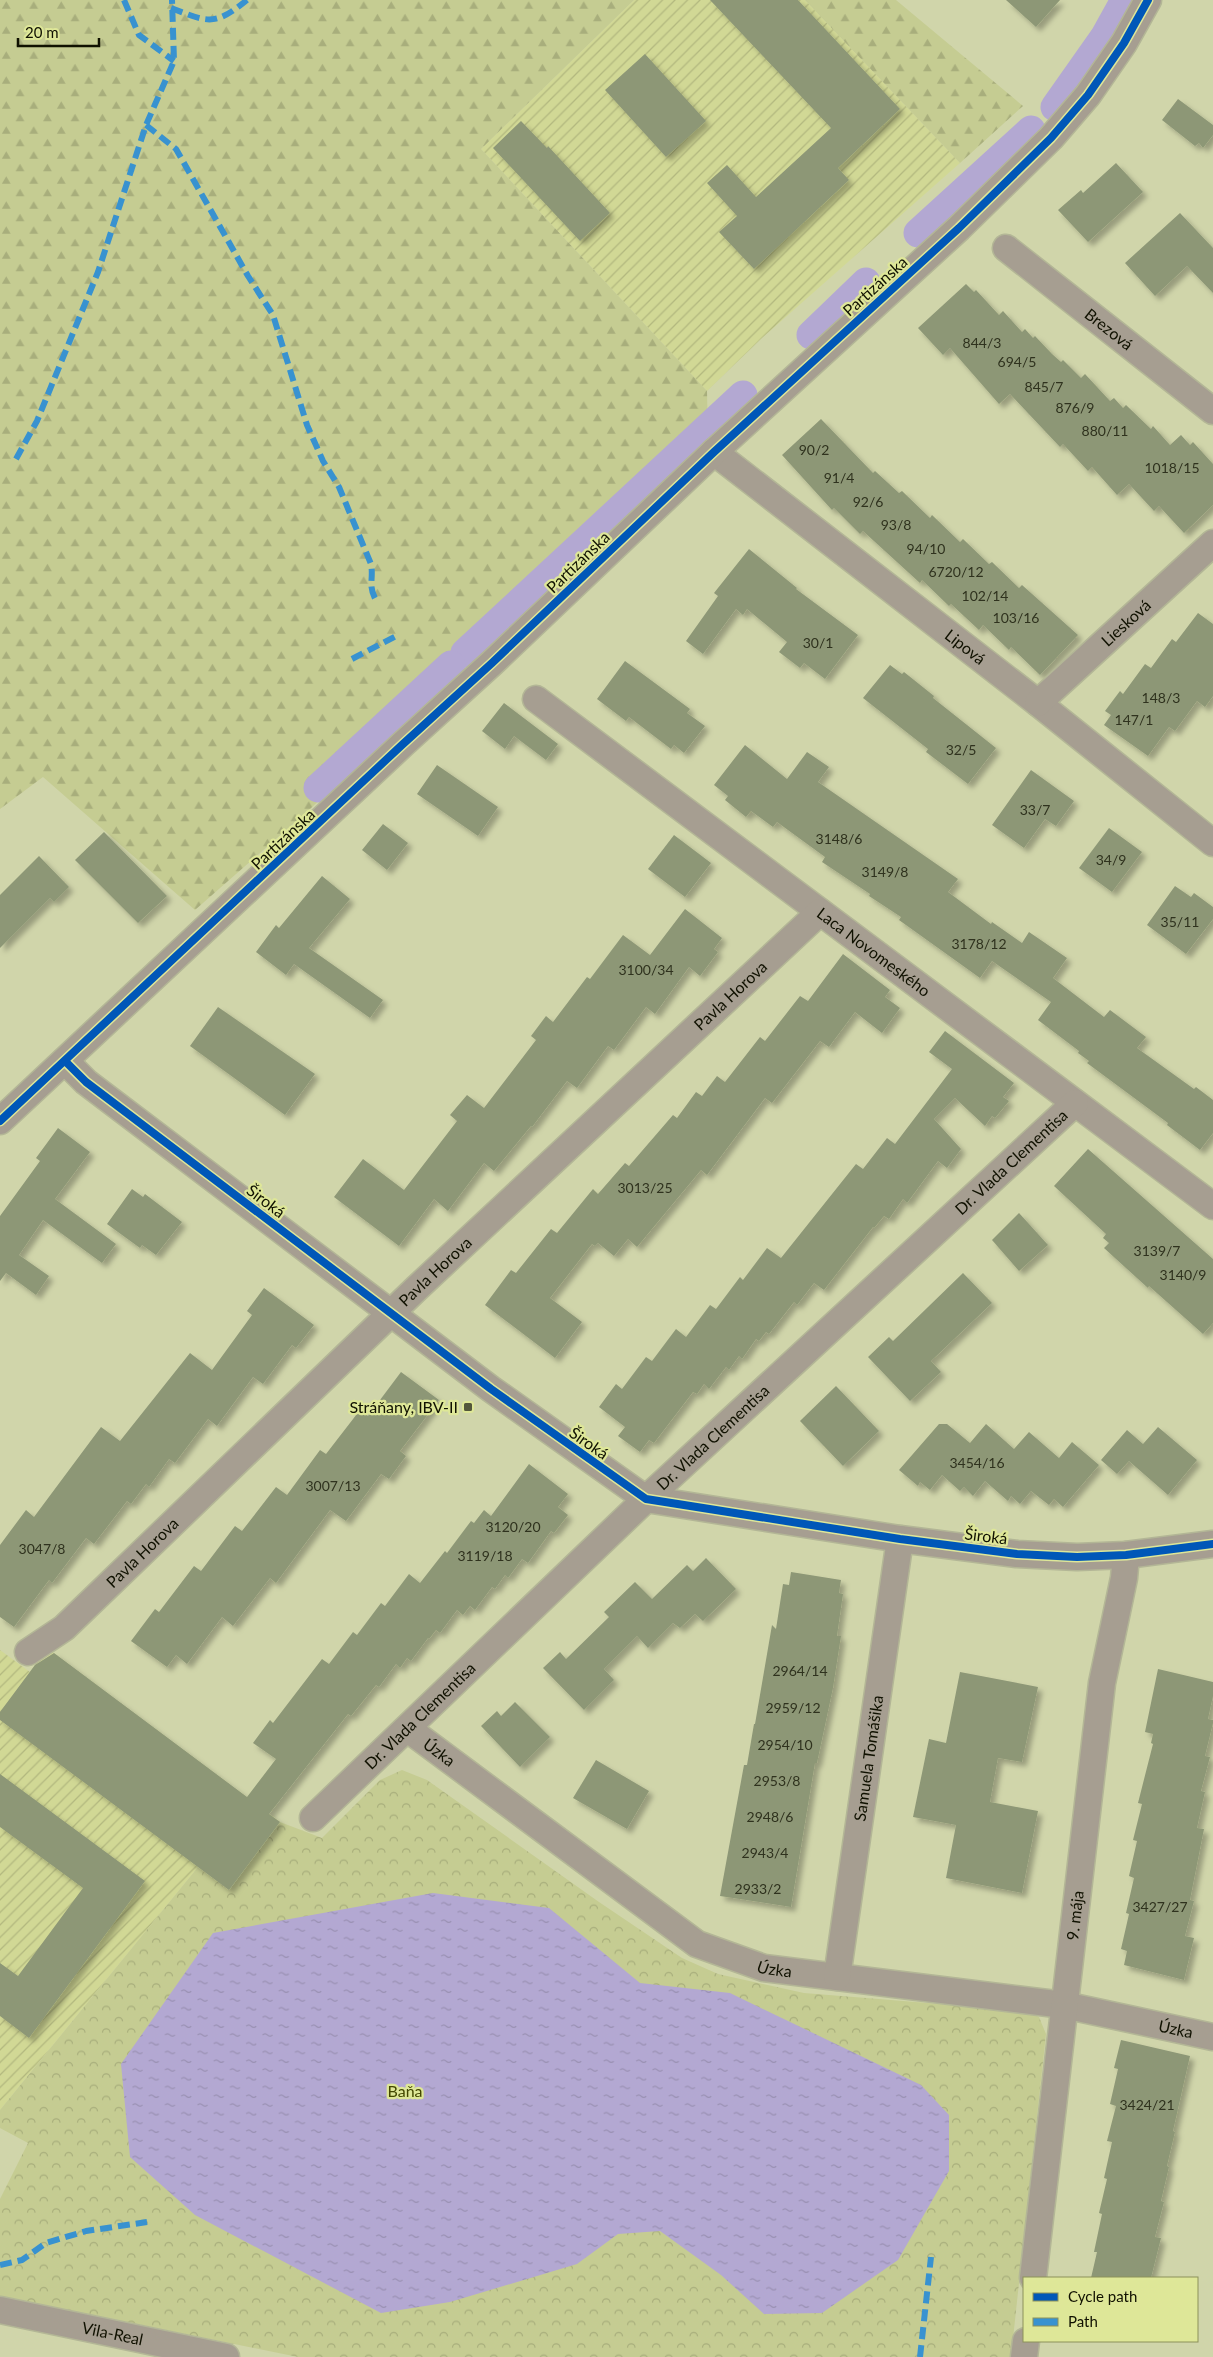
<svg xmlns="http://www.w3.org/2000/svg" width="1213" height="2357" font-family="Lato,sans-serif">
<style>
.industrial{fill:url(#industrial-furrows)}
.forest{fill:url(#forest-firs)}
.park{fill:url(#park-crowns)}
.water{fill:url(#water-ripples)}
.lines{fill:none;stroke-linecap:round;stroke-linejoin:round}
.canal{stroke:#b3a8d2;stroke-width:29}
.building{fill:#8d9776;filter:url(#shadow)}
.minor-casing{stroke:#b3b696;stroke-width:29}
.minor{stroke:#a69e91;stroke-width:26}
.quiet{stroke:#3892d0;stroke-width:6;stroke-dasharray:12 6;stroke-linecap:butt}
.cycleway-casing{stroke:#dee798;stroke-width:11}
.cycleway{stroke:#0057b8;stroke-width:8}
.poi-dot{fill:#53563b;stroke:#dee798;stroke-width:2}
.labels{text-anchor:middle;stroke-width:4.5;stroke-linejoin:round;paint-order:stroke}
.number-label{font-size:14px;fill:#2f321e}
.street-label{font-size:16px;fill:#101100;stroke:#dee798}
.poi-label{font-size:16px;fill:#101100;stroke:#dee798;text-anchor:end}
.park-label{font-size:16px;fill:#434700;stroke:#dee798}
</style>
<defs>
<pattern id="industrial-furrows" width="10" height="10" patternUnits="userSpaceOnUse" patternTransform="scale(1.25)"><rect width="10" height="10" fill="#d1d895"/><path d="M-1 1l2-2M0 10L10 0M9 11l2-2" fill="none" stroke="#b2b87f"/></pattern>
<pattern id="forest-firs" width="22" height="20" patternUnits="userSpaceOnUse" patternTransform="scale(1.25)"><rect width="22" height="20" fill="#c5cc92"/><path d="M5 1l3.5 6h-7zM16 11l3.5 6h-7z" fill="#a8ae7c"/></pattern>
<pattern id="park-crowns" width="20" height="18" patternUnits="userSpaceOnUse" patternTransform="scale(1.25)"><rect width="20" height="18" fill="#c5cc92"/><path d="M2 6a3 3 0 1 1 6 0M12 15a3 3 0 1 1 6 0" fill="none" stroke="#a8ae7c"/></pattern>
<pattern id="water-ripples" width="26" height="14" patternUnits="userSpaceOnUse" patternTransform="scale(1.25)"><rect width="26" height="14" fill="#b3a8d2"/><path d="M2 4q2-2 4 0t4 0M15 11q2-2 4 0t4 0" fill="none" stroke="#9990b2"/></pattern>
<filter id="shadow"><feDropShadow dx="4.5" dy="4.5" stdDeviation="2.5" flood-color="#0004"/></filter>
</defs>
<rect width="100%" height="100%" fill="#d0d5aa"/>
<g class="industrial">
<path d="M 634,0 L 805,0 L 960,163 L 762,338 L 707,391 L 481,149 Z"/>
<path d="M 47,1648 L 280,1822 L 229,1890 L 198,1867 L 0,2110 L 0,1650 L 30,1672 Z"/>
</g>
<g class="forest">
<path d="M 0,0 L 634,0 L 481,149 L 707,391 L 708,437 L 310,809 L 195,910 L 43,777 L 0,809 Z"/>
<path d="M 805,0 L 896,0 L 1023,106 L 960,163 Z"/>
</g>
<path class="park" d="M 402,1770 L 427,1780 L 599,1902 L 682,1958 L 718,1974 L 804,1993 L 1028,2011 L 1039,2017 L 1046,2034 L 1011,2357 L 298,2357 L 0,2296 L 0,2199 L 28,2143 L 0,2128 L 0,2110 L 198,1867 L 229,1890 L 280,1822 L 322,1838 L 380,1780 Z"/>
<path class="water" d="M 433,1893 L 549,1908 L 640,1983 L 730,1993 L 921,2085 L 949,2115 L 949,2171 L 898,2260 L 822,2313 L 764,2314 L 721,2275 L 660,2231 L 618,2234 L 577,2264 L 450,2302 L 381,2313 L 195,2215 L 130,2157 L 121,2064 L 213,1933 Z"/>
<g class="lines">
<g class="canal">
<path d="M 1055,107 L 1105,36 L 1125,0"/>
<path d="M 918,233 L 1031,130"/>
<path d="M 811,335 L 866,282"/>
<path d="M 465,653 L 743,395"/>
<path d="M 318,788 L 451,665"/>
</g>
</g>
<g class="building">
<path d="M 710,0 L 798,0 L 900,109 L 838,168 L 849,180 L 754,269 L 719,232 L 737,216 L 707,183 L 727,165 L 756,197 L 831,128 Z"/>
<path d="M 1006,0 L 1060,0 L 1036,27 Z"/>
<path d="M 645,54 L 706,121 L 666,157 L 605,90 Z"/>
<path d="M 1178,99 L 1213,125 L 1213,135 L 1203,148 L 1199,143 L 1195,146 L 1162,120 Z"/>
<path d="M 521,121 L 547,148 L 548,146 L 610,213 L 580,241 L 493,148 Z"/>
<path d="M 1116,163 L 1143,192 L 1088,242 L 1058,210 L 1081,190 L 1083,193 Z"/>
<path d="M 1180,213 L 1213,248 L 1213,293 L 1187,266 L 1155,296 L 1125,263 Z"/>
<path d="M 966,284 L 974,292 L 976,290 L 999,315 L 1003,311 L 1022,332 L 1025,329 L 1033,338 L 1035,336 L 1052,354 L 1061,362 L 1063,360 L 1081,378 L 1085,374 L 1110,401 L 1114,398 L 1123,408 L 1126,405 L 1151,429 L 1153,426 L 1170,445 L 1181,435 L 1190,445 L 1193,442 L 1213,464 L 1213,505 L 1184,533 L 1159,506 L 1154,511 L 1129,484 L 1117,495 L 1092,467 L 1088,471 L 1063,444 L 1060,447 L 1010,394 L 999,404 L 950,348 L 943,355 L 918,328 Z"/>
<path d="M 821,419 L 873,473 L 875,471 L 899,493 L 902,491 L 930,518 L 932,515 L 960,542 L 963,539 L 989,564 L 992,562 L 1019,588 L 1022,585 L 1078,635 L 1040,675 L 1011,647 L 1009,650 L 983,625 L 979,630 L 951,604 L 949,606 L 922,580 L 920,583 L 863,531 L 860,534 L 834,508 L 832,510 L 782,455 Z"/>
<path d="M 749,549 L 797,588 L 796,589 L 858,635 L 825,679 L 804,663 L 800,668 L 779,652 L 787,642 L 747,609 L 743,615 L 736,609 L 703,654 L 686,641 L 718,596 L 714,593 Z"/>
<path d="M 1198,613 L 1213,624 L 1213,696 L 1205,707 L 1197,701 L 1175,731 L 1169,727 L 1148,756 L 1104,725 L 1111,715 L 1105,711 L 1120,691 L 1123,694 L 1145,664 L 1151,668 L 1172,639 L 1176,642 Z"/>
<path d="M 625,661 L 690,709 L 687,713 L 705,726 L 684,753 L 674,745 L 671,749 L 629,717 L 626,721 L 597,699 Z"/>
<path d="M 890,665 L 902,674 L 904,672 L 934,696 L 933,698 L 996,748 L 968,784 L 926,752 L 928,749 L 863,698 Z"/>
<path d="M 504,703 L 558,744 L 546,760 L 514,736 L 505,749 L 482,731 Z"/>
<path d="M 745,745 L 787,779 L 807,752 L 829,767 L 818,782 L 958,879 L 948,892 L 991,924 L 992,922 L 1022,943 L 1029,932 L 1067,958 L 1053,978 L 1104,1017 L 1110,1010 L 1146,1037 L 1137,1048 L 1194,1089 L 1196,1087 L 1213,1100 L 1213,1133 L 1200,1150 L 1167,1125 L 1168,1123 L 1087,1063 L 1089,1061 L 1078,1053 L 1079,1051 L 1038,1020 L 1051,1002 L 992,961 L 980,978 L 899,920 L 901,917 L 869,896 L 870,894 L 822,862 L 825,857 L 777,822 L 773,827 L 751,811 L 746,817 L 725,800 L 728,796 L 714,785 Z"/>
<path d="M 437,765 L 498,807 L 478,836 L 417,794 Z"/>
<path d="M 1031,770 L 1074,801 L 1056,826 L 1045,819 L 1024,848 L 992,825 Z"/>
<path d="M 383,824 L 408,843 L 387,870 L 362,850 Z"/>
<path d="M 1109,828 L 1142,852 L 1112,892 L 1079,868 Z"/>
<path d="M 104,832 L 167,896 L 138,923 L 75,860 Z"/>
<path d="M 674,835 L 711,863 L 685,897 L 648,869 Z"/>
<path d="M 39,856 L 69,887 L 54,902 L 50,898 L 0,948 L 0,895 Z"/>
<path d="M 322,876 L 350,899 L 309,948 L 383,1000 L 370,1018 L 294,964 L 286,975 L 256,952 L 276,925 L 279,928 Z"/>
<path d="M 1175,886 L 1191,897 L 1194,893 L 1213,907 L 1213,919 L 1186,954 L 1147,925 Z"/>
<path d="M 685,909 L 722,938 L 714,949 L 718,952 L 700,976 L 689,967 L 655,1014 L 646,1007 L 614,1050 L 608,1046 L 577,1088 L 567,1081 L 532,1127 L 531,1126 L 494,1171 L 484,1163 L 448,1211 L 434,1199 L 399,1246 L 334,1197 L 363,1159 L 404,1190 L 457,1121 L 450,1115 L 467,1095 L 484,1108 L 536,1040 L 531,1036 L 546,1016 L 553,1022 L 587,977 L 590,979 L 623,935 L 650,955 Z"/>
<path d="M 843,954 L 890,990 L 885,997 L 900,1008 L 882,1033 L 855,1012 L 829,1047 L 820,1041 L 772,1103 L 765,1098 L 707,1175 L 701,1170 L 637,1247 L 628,1239 L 614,1256 L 598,1243 L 595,1246 L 592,1244 L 550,1298 L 582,1322 L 555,1358 L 485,1305 L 511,1270 L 516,1273 L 551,1229 L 557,1233 L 593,1189 L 598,1194 L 625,1163 L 629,1166 L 673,1115 L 677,1118 L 696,1092 L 702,1096 L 717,1076 L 725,1082 L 760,1037 L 765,1041 L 800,996 L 808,1001 Z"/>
<path d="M 218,1007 L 315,1074 L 285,1115 L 190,1046 Z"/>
<path d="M 945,1031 L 1014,1083 L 1003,1097 L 1009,1101 L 995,1118 L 992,1116 L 985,1126 L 955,1098 L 934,1119 L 961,1149 L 947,1168 L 938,1161 L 907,1203 L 903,1199 L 889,1219 L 884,1216 L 874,1228 L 873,1227 L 824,1290 L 814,1283 L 797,1305 L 794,1302 L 769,1334 L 766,1332 L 759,1341 L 756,1339 L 742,1359 L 739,1356 L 729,1370 L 726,1367 L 709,1389 L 704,1384 L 697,1394 L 693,1392 L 654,1443 L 649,1440 L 640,1452 L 618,1436 L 625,1427 L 599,1407 L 616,1384 L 622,1389 L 646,1357 L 652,1361 L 676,1329 L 686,1337 L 710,1305 L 716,1309 L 740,1277 L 743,1280 L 767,1248 L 781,1258 L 856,1164 L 863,1169 L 887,1138 L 895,1144 L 952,1069 L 929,1052 Z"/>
<path d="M 58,1128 L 90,1152 L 55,1199 L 116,1244 L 102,1263 L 43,1220 L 19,1255 L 49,1276 L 36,1295 L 6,1273 L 0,1281 L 0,1216 L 40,1161 L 36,1158 Z"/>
<path d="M 1088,1149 L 1213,1259 L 1213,1323 L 1203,1334 L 1149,1286 L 1148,1288 L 1104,1248 L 1109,1243 L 1103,1238 L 1106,1234 L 1054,1186 Z"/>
<path d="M 132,1189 L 143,1197 L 145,1194 L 182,1222 L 156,1255 L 142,1245 L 140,1248 L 107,1224 Z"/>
<path d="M 1019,1213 L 1048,1245 L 1019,1271 L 992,1240 Z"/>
<path d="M 963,1273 L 992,1303 L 931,1361 L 941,1372 L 910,1401 L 868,1357 L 889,1337 L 893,1341 Z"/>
<path d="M 264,1288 L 314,1325 L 296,1348 L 292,1345 L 263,1384 L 253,1377 L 217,1426 L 208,1419 L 175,1463 L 169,1459 L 149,1487 L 146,1484 L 131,1504 L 127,1501 L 94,1544 L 86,1538 L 52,1583 L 49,1580 L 14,1627 L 0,1617 L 0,1545 L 26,1510 L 34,1517 L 101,1427 L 120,1441 L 190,1353 L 212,1370 L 252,1315 L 247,1311 Z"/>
<path d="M 401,1372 L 439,1400 L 400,1451 L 406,1456 L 389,1479 L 381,1474 L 346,1521 L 330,1510 L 276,1583 L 270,1578 L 233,1626 L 222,1617 L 187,1664 L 176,1655 L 167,1667 L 131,1641 L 155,1609 L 159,1612 L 194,1566 L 201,1571 L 235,1526 L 242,1531 L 276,1487 L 287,1495 L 320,1450 L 326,1454 L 360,1410 L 368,1416 Z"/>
<path d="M 836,1386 L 879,1431 L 843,1466 L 800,1421 Z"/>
<path d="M 939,1424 L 947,1424 L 970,1443 L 986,1424 L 1014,1449 L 1029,1432 L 1059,1458 L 1072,1442 L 1099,1465 L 1063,1507 L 1054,1499 L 1049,1505 L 1031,1491 L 1020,1504 L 1011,1496 L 1008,1501 L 985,1481 L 973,1496 L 964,1487 L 960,1491 L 942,1475 L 930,1490 L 920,1482 L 918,1486 L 899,1470 Z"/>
<path d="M 1158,1427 L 1197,1460 L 1168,1495 L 1129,1461 L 1117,1474 L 1101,1460 L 1127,1430 L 1143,1444 Z"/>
<path d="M 529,1464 L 568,1494 L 558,1507 L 568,1515 L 554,1533 L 551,1531 L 528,1563 L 522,1559 L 508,1578 L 505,1575 L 495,1589 L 492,1587 L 475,1610 L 470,1606 L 463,1615 L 457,1610 L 440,1633 L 436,1630 L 429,1639 L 428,1638 L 411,1661 L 407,1658 L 400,1668 L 396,1664 L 379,1687 L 376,1685 L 351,1716 L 348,1714 L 269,1814 L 280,1822 L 229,1890 L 0,1720 L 0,1712 L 35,1665 L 54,1653 L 247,1797 L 276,1759 L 253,1743 L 270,1720 L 273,1723 L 322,1659 L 329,1664 L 353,1632 L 357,1635 L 381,1603 L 385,1606 L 409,1574 L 420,1583 L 445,1551 L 447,1553 L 471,1521 L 474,1523 L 484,1510 L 491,1516 Z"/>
<path d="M 706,1558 L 736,1589 L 703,1621 L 695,1614 L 680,1628 L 673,1623 L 648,1648 L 637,1636 L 604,1669 L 614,1680 L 584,1710 L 543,1668 L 560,1652 L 566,1659 L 609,1617 L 604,1612 L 635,1582 L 652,1599 L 687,1565 L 693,1571 Z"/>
<path d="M 791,1572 L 841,1580 L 839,1593 L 843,1594 L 837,1636 L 841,1636 L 833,1688 L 817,1763 L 815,1763 L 791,1907 L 720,1896 L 744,1765 L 747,1765 L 754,1724 L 755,1724 L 772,1625 L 776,1629 L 783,1584 L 789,1585 Z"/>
<path d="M 1158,1669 L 1213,1682 L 1213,1696 L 1208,1719 L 1213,1720 L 1213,1723 L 1205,1756 L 1210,1757 L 1201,1791 L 1205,1792 L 1197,1828 L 1204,1829 L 1190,1900 L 1194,1901 L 1185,1936 L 1194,1938 L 1184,1980 L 1124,1965 L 1127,1951 L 1121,1949 L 1129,1914 L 1126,1913 L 1134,1878 L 1129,1876 L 1137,1841 L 1133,1840 L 1142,1804 L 1138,1803 L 1153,1744 L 1151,1743 L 1153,1734 L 1145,1732 Z"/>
<path d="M 960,1672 L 1038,1687 L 1022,1762 L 998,1758 L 990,1802 L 1038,1811 L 1022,1893 L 946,1878 L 956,1825 L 913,1817 L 929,1739 L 946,1743 Z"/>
<path d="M 515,1702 L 550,1737 L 520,1767 L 481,1726 L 497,1711 L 501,1716 Z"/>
<path d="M 596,1760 L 649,1791 L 627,1829 L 573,1798 Z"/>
<path d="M 0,1774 L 145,1881 L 29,2038 L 0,2016 L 0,1963 L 18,1976 L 83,1888 L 0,1827 Z"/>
<path d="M 1121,2040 L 1190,2056 L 1173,2131 L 1175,2132 L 1167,2166 L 1169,2167 L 1161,2201 L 1164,2202 L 1155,2237 L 1161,2238 L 1151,2278 L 1091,2278 L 1097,2252 L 1094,2252 L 1102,2214 L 1099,2213 L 1107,2179 L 1104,2178 L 1112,2142 L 1107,2141 L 1116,2106 L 1110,2104 L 1118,2069 L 1114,2068 Z"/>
</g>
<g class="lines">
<defs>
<g id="minor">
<path id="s1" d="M 1006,248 L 1213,411"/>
<path id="s2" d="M 714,452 L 1038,703 L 1213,843"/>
<path id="s3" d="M 536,699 L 1213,1206"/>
<path id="s4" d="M 1038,703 L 1213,543"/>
<path d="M 65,1061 L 86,1082 L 491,1389 L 646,1499 L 900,1539 L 1017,1554 L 1077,1557 L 1126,1555 L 1213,1544"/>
<path d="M 0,1121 L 403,744 L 492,663 L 714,452 L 959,228 L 1051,138 L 1088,95 L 1124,43 L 1148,0"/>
<path id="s5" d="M 28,1652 L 64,1628 L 417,1288 L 820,912"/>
<path id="s6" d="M 408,1729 L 697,1944 L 764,1968 L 1064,2005 L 1213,2037"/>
<path id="s7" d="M 313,1818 L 646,1499 L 1075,1103"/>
<path id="s8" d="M 837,1977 L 900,1539"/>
<path id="s9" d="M 1033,2278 L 1102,1683 L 1124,1578 L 1126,1555"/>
<path id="s10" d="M 0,2310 L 226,2357"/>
<path d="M 1024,2357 L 1026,2341"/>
</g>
</defs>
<use href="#minor" class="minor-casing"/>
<use href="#minor" class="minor"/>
<g class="quiet">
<path d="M 124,0 L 139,35 L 174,61"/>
<path d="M 171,8 C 208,22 214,27 247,0"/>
<path d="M 146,125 L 176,149 L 248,276 L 273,315 L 307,425 L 323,461 L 339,487 L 371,564 C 374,581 367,585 377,602"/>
<path d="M 16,459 L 37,421 L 98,272 L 146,125 L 174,61 L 172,0"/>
<path d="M 352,659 L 398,635"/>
<path d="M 0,2265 L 22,2260 L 46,2243 L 86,2231 L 147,2222"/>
<path d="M 920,2357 L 931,2257"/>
</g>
<defs>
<g id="cycleway">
<path d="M 65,1061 L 86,1082 L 491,1389 L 646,1499 L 900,1539 L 1017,1554 L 1077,1557 L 1126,1555 L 1213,1544"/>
<path d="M 0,1121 L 403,744 L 492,663 L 714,452 L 959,228 L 1051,138 L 1088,95 L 1124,43 L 1148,0"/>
</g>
</defs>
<use href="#cycleway" class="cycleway-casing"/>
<use href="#cycleway" class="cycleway"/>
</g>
<rect class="poi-dot" x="463" y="1402" width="10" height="10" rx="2.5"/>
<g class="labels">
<g class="number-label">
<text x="982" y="348">844/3</text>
<text x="1017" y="367">694/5</text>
<text x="1044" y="392">845/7</text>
<text x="1075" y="413">876/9</text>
<text x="1105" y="436">880/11</text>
<text x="814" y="455">90/2</text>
<text x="1172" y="473">1018/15</text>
<text x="839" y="483">91/4</text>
<text x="868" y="507">92/6</text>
<text x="896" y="530">93/8</text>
<text x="926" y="554">94/10</text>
<text x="956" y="577">6720/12</text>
<text x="985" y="601">102/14</text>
<text x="1016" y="623">103/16</text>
<text x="818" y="648">30/1</text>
<text x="1161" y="703">148/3</text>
<text x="1134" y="725">147/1</text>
<text x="961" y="755">32/5</text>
<text x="1035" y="815">33/7</text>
<text x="839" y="844">3148/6</text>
<text x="1111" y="865">34/9</text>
<text x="885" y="877">3149/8</text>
<text x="1180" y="927">35/11</text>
<text x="979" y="949">3178/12</text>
<text x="646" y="975">3100/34</text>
<text x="645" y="1193">3013/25</text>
<text x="1157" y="1256">3139/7</text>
<text x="1183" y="1280">3140/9</text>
<text x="977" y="1468">3454/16</text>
<text x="333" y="1491">3007/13</text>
<text x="513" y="1532">3120/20</text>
<text x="42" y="1554">3047/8</text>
<text x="485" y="1561">3119/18</text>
<text x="800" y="1676">2964/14</text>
<text x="793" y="1713">2959/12</text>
<text x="785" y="1750">2954/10</text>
<text x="777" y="1786">2953/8</text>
<text x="770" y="1822">2948/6</text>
<text x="765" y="1858">2943/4</text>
<text x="758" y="1894">2933/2</text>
<text x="1160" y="1912">3427/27</text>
<text x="1147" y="2110">3424/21</text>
</g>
<g class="street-label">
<text transform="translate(875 286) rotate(-42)" y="6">Partizánska</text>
<text dy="6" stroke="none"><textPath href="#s1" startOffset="131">Brezová</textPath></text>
<text transform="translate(578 562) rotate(-44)" y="6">Partizánska</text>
<text dy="6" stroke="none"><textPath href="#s4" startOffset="119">Liesková</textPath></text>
<text dy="6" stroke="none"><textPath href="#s2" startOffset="318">Lipová</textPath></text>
<text transform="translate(283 839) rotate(-43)" y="6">Partizánska</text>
<text dy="6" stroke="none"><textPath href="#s3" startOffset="422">Laca Novomeského</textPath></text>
<text dy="6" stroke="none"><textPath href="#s5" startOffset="962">Pavla Horova</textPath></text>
<text dy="6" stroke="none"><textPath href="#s7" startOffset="958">Dr. Vlada Clementisa</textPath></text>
<text transform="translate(266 1201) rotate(37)" y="6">Široká</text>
<text dy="6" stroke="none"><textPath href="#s5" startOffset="558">Pavla Horova</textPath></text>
<text dy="6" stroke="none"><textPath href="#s7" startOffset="552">Dr. Vlada Clementisa</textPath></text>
<text transform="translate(589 1443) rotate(35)" y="6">Široká</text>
<text transform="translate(986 1536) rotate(7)" y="6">Široká</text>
<text dy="6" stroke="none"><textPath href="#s5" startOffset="152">Pavla Horova</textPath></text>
<text dy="6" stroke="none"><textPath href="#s7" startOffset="148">Dr. Vlada Clementisa</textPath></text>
<text dy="6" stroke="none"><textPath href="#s6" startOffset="39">Úzka</textPath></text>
<text dy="6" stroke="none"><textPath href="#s8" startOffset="221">Samuela Tomášika</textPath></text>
<text dy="6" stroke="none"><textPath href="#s9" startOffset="365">9. mája</textPath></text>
<text dy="6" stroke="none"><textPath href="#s6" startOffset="442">Úzka</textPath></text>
<text dy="6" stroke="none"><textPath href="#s6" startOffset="848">Úzka</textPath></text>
<text dy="6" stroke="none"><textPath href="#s10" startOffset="115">Vila-Real</textPath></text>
</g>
<g class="poi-label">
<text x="458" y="1413">Stráňany, IBV-II</text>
</g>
<g class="park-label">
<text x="405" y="2097">Baňa</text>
</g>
</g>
<rect x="1023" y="2277" width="175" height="65" fill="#dee798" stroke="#8c915b"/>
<rect x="1033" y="2293" width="25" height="8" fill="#0057b8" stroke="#8c915b"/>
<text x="1068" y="2302" font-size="15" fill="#101100">Cycle path</text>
<rect x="1033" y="2318" width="25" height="8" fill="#3892d0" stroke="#8c915b"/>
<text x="1068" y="2327" font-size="15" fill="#101100">Path</text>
<path d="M18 38v8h81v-8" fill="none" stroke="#101100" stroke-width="2.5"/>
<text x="25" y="38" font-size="15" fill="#101100" stroke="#dee798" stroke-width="4" paint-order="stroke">20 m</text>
</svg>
